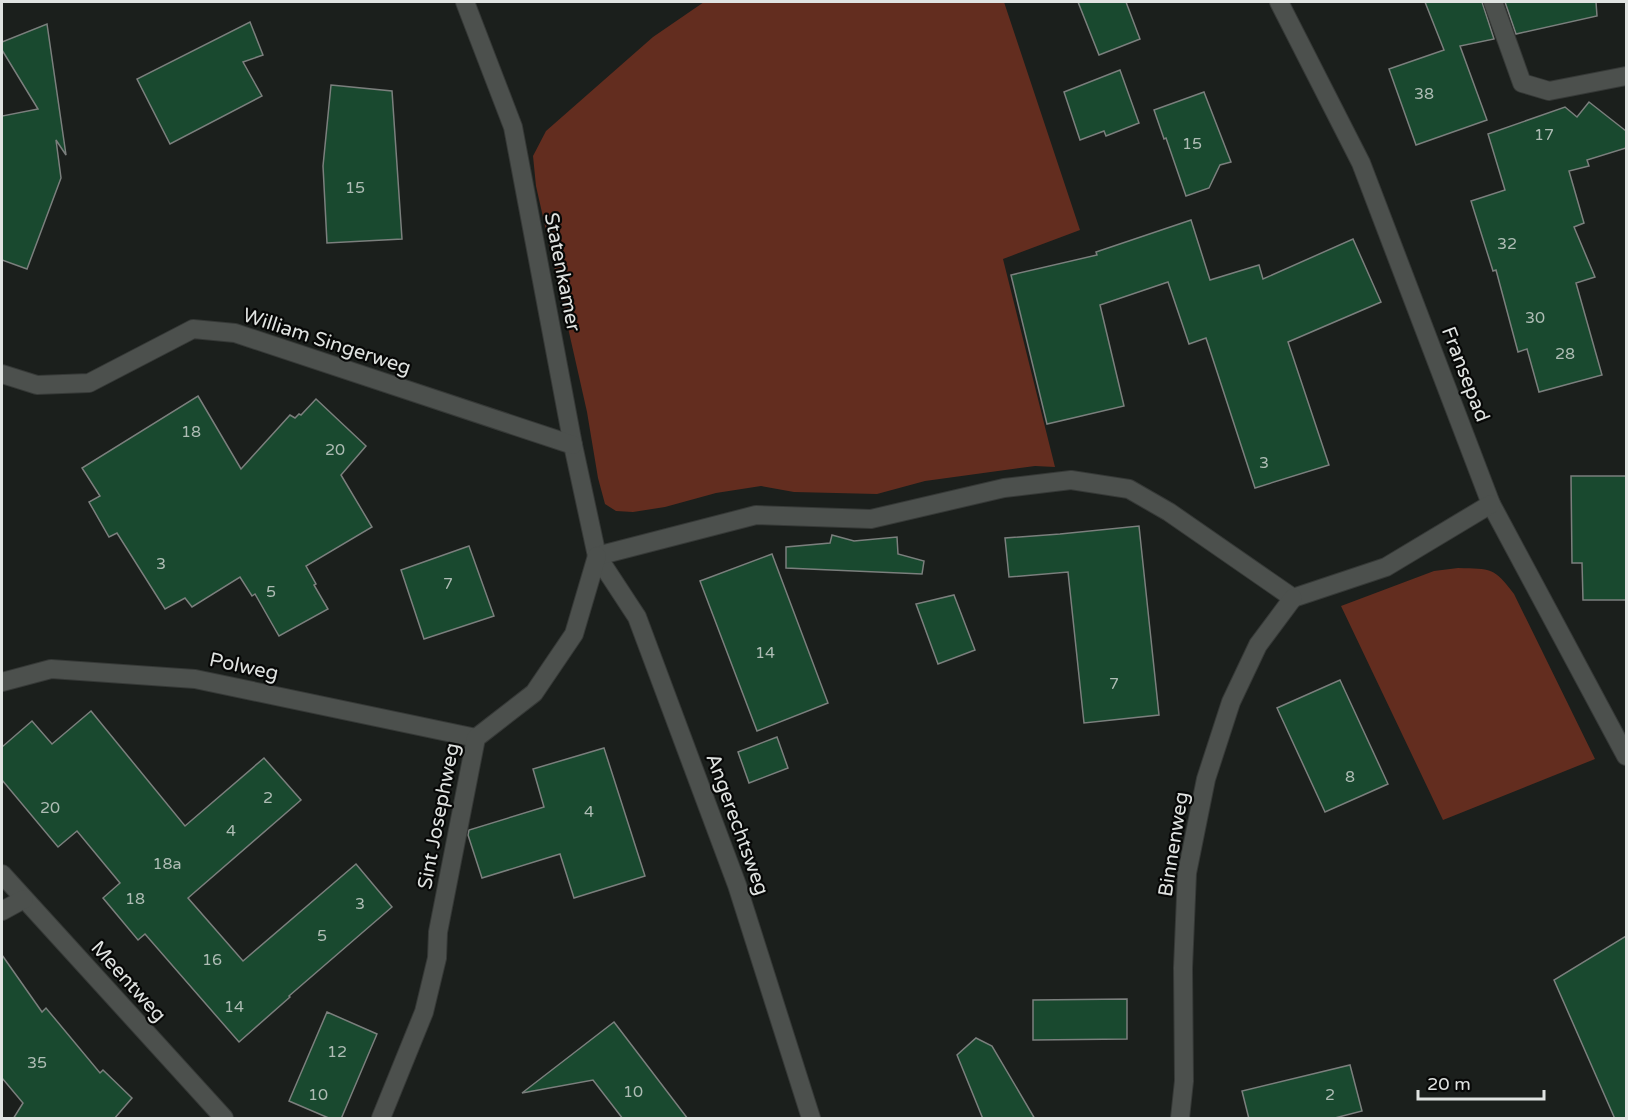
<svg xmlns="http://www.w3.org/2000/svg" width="1628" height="1120" font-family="'Varela Round',sans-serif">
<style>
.green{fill:#632d1f}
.building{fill:#19492f;stroke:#7b7f7d;stroke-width:1.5}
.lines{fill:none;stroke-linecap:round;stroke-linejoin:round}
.street-casing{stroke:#363937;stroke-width:20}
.street{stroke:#4c504d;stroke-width:18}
.labels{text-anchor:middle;stroke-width:4.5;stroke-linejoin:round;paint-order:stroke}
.number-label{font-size:16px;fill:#aebcb4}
.street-label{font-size:20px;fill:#e0e3e1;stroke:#070807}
</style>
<rect width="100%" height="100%" fill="#1b1f1c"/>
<g class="green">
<path d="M 704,2 L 1004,2 L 1080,230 L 1003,259 L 1055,467 L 1035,466 L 925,481 L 877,494 L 794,492 L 761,486 L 716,493 L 665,507 L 633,512 L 616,511 L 605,504 L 598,478 L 587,412 L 536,186 L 533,156 L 546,131 L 653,37 Z"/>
<path d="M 1458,568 C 1491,569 1494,567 1514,594 L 1595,759 L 1443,820 L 1341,606 L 1434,571 Z"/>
</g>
<g class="building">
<path d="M 1078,2 L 1126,2 L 1140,39 L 1099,55 Z"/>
<path d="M 1425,2 L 1482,2 L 1494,39 L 1460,46 L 1487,120 L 1416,145 L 1389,69 L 1444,50 Z"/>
<path d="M 1505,2 L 1596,2 L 1597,16 L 1516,34 Z"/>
<path d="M 250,22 L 263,55 L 243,62 L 262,96 L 170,144 L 137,79 Z"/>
<path d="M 47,24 L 66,155 L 56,140 L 61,178 L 27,269 L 2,260 L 2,116 L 38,109 L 2,50 L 2,42 Z"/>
<path d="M 1120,70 L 1139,123 L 1106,136 L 1104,131 L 1080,140 L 1064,92 Z"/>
<path d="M 331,85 L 392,91 L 402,239 L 327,243 L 323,166 Z"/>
<path d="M 1204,92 L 1231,162 L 1220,165 L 1209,188 L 1186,196 L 1166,138 L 1164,139 L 1154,110 Z"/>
<path d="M 1589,102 L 1626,131 L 1626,148 L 1587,160 L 1589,166 L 1569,171 L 1584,223 L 1574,227 L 1595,277 L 1576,283 L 1602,375 L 1539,392 L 1527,349 L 1518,352 L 1496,270 L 1493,271 L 1471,201 L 1505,190 L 1488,134 L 1565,107 L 1577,117 Z"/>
<path d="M 1191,220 L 1210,280 L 1259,265 L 1263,279 L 1353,239 L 1381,302 L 1288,342 L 1329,465 L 1255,488 L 1206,338 L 1189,344 L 1168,282 L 1100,305 L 1124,406 L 1047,424 L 1011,275 L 1097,255 L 1096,252 Z"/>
<path d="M 198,396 L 241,469 L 290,415 L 295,418 L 299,414 L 301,415 L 316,399 L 366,446 L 341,475 L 372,527 L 306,566 L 316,584 L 314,585 L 328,609 L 279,636 L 255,594 L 252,596 L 240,577 L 192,607 L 185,598 L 165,609 L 117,533 L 109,537 L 89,502 L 100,496 L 82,468 Z"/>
<path d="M 1571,476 L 1626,476 L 1626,600 L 1583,600 L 1582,563 L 1572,563 Z"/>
<path d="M 1139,526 L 1159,715 L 1084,723 L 1068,572 L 1009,577 L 1005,538 L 1060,534 Z"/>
<path d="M 832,535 L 854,541 L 897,537 L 898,554 L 924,561 L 922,574 L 786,568 L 786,547 L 830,543 Z"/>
<path d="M 469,546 L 494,616 L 424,639 L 401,570 Z"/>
<path d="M 772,554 L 828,703 L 757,731 L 700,581 Z"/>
<path d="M 954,595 L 975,650 L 938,664 L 916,604 Z"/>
<path d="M 1340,680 L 1388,784 L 1325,812 L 1277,708 Z"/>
<path d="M 91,711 L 185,826 L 264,758 L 301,800 L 188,898 L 243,961 L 356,864 L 392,907 L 289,996 L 290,997 L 239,1042 L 145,934 L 138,940 L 103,898 L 120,883 L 77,831 L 58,847 L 2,780 L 2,747 L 32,721 L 52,744 Z"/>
<path d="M 777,737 L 788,768 L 749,783 L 738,752 Z"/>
<path d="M 604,748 L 645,876 L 574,898 L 560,854 L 482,878 L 468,835 L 469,830 L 544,807 L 533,769 Z"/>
<path d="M 1626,936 L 1626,1119 L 1615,1119 L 1554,980 Z"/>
<path d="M 2,955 L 42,1012 L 46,1008 L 100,1073 L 103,1070 L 132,1098 L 114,1119 L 13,1119 L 23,1103 L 2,1078 Z"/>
<path d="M 1127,999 L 1127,1039 L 1033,1040 L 1033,1000 Z"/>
<path d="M 327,1012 L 377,1034 L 341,1119 L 331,1119 L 289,1101 Z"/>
<path d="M 614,1022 L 688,1119 L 623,1119 L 593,1080 L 522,1093 Z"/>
<path d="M 976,1038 L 992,1046 L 1035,1119 L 983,1119 L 957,1055 Z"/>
<path d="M 1350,1065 L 1362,1111 L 1331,1119 L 1249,1119 L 1242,1091 Z"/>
</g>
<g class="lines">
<defs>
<g id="street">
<path d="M 465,2 L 513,127 L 573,445 L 597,556 L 637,617 L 737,885 L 811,1118"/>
<path d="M 1279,2 L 1361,163 L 1491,504 L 1626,756"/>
<path d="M 1493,2 L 1522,83 L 1549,91 L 1626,76"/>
<path d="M 2,374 L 37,385 L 89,383 L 193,329 L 235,333 L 573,445"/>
<path d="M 597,556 L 756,515 L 871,519 L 1004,488 L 1071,480 L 1129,489 L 1169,512 L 1293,598"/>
<path d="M 1293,598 L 1386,567 L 1491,504"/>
<path d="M 2,682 L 51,669 L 195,679 L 476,738"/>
<path d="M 2,874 L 224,1118"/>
<path d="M 2,911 L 24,899"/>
<path d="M 381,1118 L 424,1012 L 437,958 L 438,932 L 476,738 L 534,693 L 574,634 L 597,556"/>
<path d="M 1180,1118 L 1184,1081 L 1183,968 L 1187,873 L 1206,779 L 1231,702 L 1258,645 L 1293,598"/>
</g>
</defs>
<use href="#street" class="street-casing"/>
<use href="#street" class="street"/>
</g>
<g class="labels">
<g class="number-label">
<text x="1424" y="99">38</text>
<text x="1544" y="140">17</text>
<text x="1192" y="149">15</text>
<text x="355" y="193">15</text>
<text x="1507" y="249">32</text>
<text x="1535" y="323">30</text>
<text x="1565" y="359">28</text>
<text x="191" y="437">18</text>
<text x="335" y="455">20</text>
<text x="1264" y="468">3</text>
<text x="161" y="569">3</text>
<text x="448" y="589">7</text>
<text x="271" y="597">5</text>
<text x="765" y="658">14</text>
<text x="1114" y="689">7</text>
<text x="1350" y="782">8</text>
<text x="268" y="803">2</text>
<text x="50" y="813">20</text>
<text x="589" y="817">4</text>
<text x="231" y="836">4</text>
<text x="167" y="869">18a</text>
<text x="135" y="904">18</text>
<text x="360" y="909">3</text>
<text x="322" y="941">5</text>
<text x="212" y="965">16</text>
<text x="234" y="1012">14</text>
<text x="337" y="1057">12</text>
<text x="37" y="1068">35</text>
<text x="633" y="1097">10</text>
<text x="318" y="1100">10</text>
<text x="1330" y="1100">2</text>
</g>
<g class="street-label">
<text transform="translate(563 272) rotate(79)" y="7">Statenkamer</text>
<text transform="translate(327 341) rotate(18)" y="7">William Singerweg</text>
<text transform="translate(1466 374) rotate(69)" y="7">Fransepad</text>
<text transform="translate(244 666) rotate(12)" y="7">Polweg</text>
<text transform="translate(438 816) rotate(-79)" y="7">Sint Josephweg</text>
<text transform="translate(738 824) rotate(70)" y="7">Angerechtsweg</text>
<text transform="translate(1173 844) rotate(-81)" y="7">Binnenweg</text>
<text transform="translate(129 981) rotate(48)" y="7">Meentweg</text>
</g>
</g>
<rect width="1628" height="1120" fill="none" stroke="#e0e3e1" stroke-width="6"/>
<path d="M1418 1090v9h126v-9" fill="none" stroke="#e0e3e1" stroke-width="3"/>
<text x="1427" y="1090" font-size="18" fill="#e0e3e1" stroke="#070807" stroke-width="4.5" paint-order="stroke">20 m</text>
</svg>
